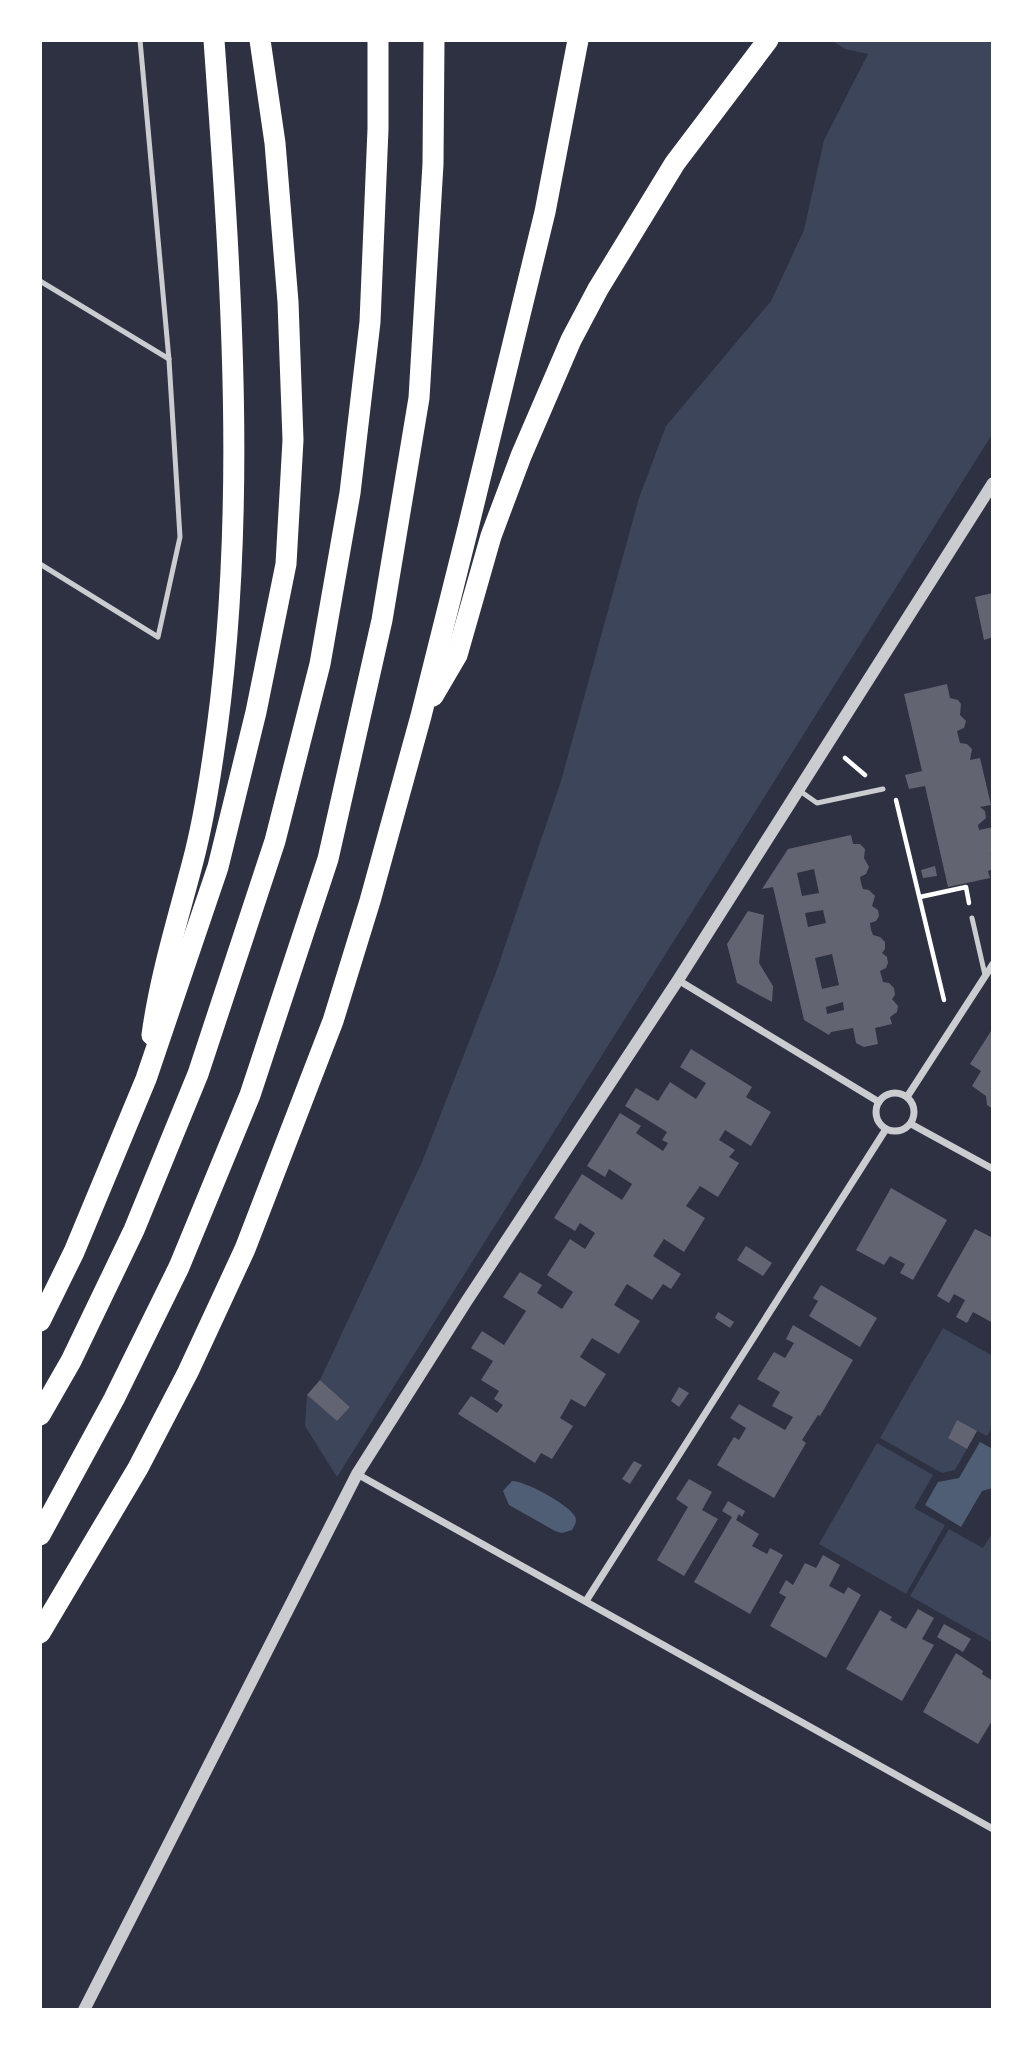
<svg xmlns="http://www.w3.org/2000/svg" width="1033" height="2050" font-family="'DejaVu Sans',sans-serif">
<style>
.green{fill:#3c4559}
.water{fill:#4f5d75}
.building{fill:#626471;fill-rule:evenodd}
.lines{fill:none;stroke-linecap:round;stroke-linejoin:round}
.path{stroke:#fff;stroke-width:4.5}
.service{stroke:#caccd0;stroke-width:5}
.minor{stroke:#caccd0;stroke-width:7}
.tertiary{stroke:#caccd0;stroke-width:12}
.motorway{stroke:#fff;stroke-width:21}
</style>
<rect width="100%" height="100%" fill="#2d3142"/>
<g class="green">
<path d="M 831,40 L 993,40 L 993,433 L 337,1477 L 305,1426 L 307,1395 L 337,1421 L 350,1407 L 320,1380 L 422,1162 L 495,975 L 561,781 L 639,498 L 666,426 L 771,301 L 804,230 L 824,140 L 868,54 L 845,49 Z"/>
<path d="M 943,1328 L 993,1356 L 993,1426 L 987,1436 L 957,1421 L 948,1437 L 967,1449 L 955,1470 L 942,1473 L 880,1438 Z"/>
<path d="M 877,1443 L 933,1475 L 914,1508 L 945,1525 L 906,1594 L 819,1544 Z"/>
<path d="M 949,1529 L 983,1548 L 993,1532 L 993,1643 L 910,1596 Z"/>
</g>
<g class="water">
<path d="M 980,1442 L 993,1449 L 993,1488 L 982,1491 L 961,1527 L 925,1505 L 938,1482 L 959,1478 Z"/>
<path d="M 512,1481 C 525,1481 566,1503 574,1515 C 578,1520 575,1525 572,1530 L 562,1533 L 555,1531 L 509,1505 L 503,1491 Z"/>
</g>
<g class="building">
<path d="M 993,593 L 993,637 L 984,640 L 975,597 Z"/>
<path d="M 947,684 L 950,698 L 958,700 L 961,704 L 960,715 L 966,721 L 964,728 L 957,731 L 960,743 L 967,744 L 972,749 L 970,760 L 980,758 L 991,805 L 980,807 L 985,811 L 986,818 L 978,825 L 979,830 L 993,827 L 993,853 L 990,854 L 993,855 L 993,869 L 988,871 L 990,878 L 948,887 L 925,786 L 909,789 L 905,775 L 922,771 L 904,694 Z"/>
<path d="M 851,835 L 853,844 L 860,844 L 865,849 L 864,858 L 869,867 L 866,874 L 860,877 L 861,883 L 863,889 L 869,890 L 875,896 L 872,906 L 878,910 L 879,916 L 876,921 L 870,923 L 871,930 L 873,935 L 880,937 L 885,942 L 885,949 L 882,953 L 887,957 L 888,963 L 886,968 L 880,971 L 883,982 L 889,983 L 894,988 L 895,995 L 892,999 L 898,1006 L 897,1012 L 890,1017 L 892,1024 L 875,1028 L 878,1044 L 864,1047 L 856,1043 L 853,1028 L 831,1032 L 829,1035 L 804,1020 L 773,887 L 762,889 L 788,849 ZM 814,869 L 819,893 L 802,896 L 797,873 ZM 823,910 L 826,923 L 808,927 L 805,913 ZM 832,954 L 839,985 L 822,989 L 815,958 ZM 843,1002 L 844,1010 L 827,1014 L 826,1007 Z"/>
<path d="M 935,866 L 937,876 L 923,878 L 921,870 Z"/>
<path d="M 748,911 L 764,915 L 759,963 L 773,986 L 772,1002 L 737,983 L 727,944 Z"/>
<path d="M 993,1028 L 993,1109 L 987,1105 L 986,1096 L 972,1086 L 981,1071 L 970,1064 Z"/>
<path d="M 691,1049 L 752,1087 L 746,1097 L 771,1112 L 751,1146 L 725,1130 L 719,1140 L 735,1150 L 729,1157 L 739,1163 L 718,1197 L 700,1186 L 686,1206 L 705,1218 L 684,1252 L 664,1239 L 653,1256 L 681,1274 L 671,1289 L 663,1284 L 652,1300 L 627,1284 L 614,1305 L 640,1321 L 619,1354 L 592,1338 L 580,1357 L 606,1374 L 585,1407 L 571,1399 L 560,1418 L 573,1426 L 552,1459 L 541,1453 L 535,1463 L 458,1414 L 471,1396 L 497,1413 L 503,1405 L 494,1399 L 499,1391 L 481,1380 L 493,1361 L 471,1348 L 482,1331 L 504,1345 L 526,1311 L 503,1297 L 520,1272 L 542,1285 L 537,1293 L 562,1309 L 573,1292 L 547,1275 L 570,1239 L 585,1249 L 595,1233 L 580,1223 L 575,1231 L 554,1218 L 582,1174 L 622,1200 L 632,1184 L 609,1169 L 605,1177 L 587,1166 L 620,1113 L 641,1126 L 636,1133 L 663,1151 L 668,1143 L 662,1140 L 667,1132 L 625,1106 L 636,1088 L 658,1101 L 670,1082 L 696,1099 L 706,1083 L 680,1067 Z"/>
<path d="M 891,1188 L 947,1220 L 913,1280 L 900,1273 L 905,1264 L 890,1256 L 884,1265 L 856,1250 Z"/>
<path d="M 975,1229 L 993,1238 L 993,1323 L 973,1312 L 967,1323 L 956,1317 L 965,1300 L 954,1294 L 949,1303 L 937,1296 Z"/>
<path d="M 746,1246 L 772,1263 L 763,1276 L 737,1260 Z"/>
<path d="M 821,1285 L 877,1318 L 860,1347 L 809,1316 L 818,1301 L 813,1298 Z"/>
<path d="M 718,1312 L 734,1322 L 730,1328 L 715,1318 Z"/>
<path d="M 793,1325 L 853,1360 L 820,1416 L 818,1415 L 802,1440 L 806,1443 L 774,1498 L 717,1465 L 734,1437 L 739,1440 L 746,1428 L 730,1418 L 739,1404 L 785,1430 L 793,1417 L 772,1406 L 780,1392 L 757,1379 L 774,1352 L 785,1358 L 794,1343 L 786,1339 Z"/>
<path d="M 320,1380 L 350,1407 L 337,1421 L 307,1395 Z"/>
<path d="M 679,1387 L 689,1393 L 679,1407 L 671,1401 Z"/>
<path d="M 957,1420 L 977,1431 L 967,1449 L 948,1438 Z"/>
<path d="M 634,1461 L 642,1465 L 630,1484 L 622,1479 Z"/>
<path d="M 689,1479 L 712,1492 L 702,1510 L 718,1519 L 684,1576 L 657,1560 L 688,1507 L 676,1499 Z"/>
<path d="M 728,1501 L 745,1511 L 742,1517 L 739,1514 L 736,1520 L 759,1534 L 752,1546 L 767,1554 L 770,1548 L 783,1555 L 750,1614 L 694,1582 L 732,1517 L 722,1511 Z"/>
<path d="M 823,1555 L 840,1565 L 829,1586 L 844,1594 L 848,1587 L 861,1595 L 826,1658 L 770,1626 L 786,1597 L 779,1593 L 786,1580 L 793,1585 L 805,1563 L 816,1568 Z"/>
<path d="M 918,1609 L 934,1618 L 922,1639 L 934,1645 L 902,1701 L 846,1669 L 880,1610 L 892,1617 L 890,1620 L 906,1629 Z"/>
<path d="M 944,1624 L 971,1639 L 963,1652 L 937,1637 Z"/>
<path d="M 956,1653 L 983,1671 L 982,1674 L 993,1681 L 993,1719 L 978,1744 L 923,1712 Z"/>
</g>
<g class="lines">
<g class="path">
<path d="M 845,758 L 865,775"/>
<path d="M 896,800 L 944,1000"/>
<path d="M 920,897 L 966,887 L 969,903"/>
</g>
<g class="service">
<path d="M 40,281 L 169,359"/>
<path d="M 40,564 L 158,637 L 180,537 L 169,360 L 140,40"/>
<path d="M 800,791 L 817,803 L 883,789"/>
<path d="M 972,918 L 985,975"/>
</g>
<g class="minor">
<path d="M 678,980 L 879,1102"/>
<circle cx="895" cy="1112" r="19"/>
<path d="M 907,1097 L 993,964"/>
<path d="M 911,1124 L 993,1169"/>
<path d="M 357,1474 L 993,1829"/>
<path d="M 586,1601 L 886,1129"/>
</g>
<path class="tertiary" d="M 84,2010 L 357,1474 L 466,1302 L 678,980 L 993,483"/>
<g class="motorway">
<path d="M 433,696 L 457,655 L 491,536 L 521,456 L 571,340 L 598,289 L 675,163 L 768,40"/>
<path d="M 152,1035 C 160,976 178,919 193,861 C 202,827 208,791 213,757 C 249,520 231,278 214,40"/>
<path d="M 40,1321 L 74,1252 L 146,1079 L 218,867 L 256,712 L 286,564 L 293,440 L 288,302 L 275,143 L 260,40"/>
<path d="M 40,1415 L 71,1361 L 134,1230 L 198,1074 L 275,841 L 320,664 L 350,493 L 370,322 L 378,129 L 378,40"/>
<path d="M 40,1535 L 114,1399 L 179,1267 L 250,1095 L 328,859 L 382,620 L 419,398 L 433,164 L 434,40"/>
<path d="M 40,1633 L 138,1468 L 188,1372 L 245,1249 L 333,1021 L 370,901 L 421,716 L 468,528 L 545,212 L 578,40"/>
</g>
</g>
<rect width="1033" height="2050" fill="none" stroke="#ffffff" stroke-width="84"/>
</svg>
